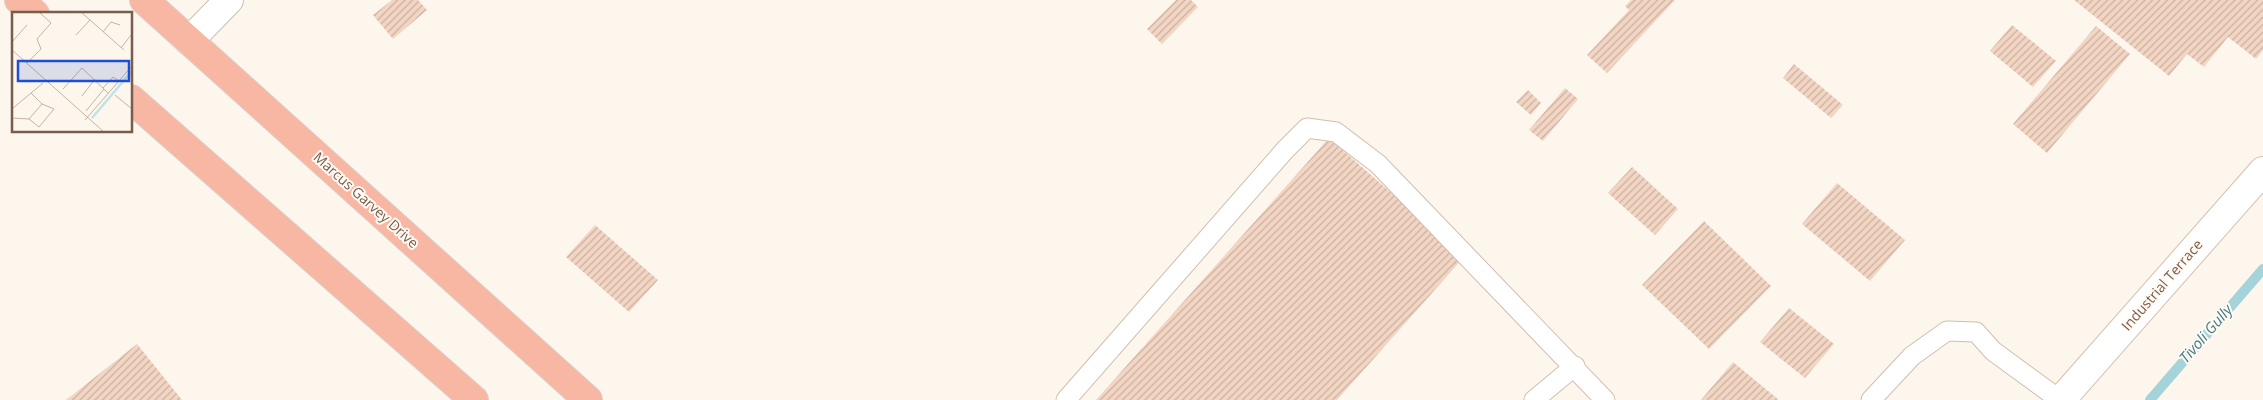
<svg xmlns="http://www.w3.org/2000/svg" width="2263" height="400" font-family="'Open Sans',sans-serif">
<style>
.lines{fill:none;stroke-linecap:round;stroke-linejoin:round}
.stream{stroke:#a5d3da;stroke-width:10}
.building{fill:url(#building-hatch)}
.lane-casing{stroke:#d1beb0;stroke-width:21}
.street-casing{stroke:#d1beb0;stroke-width:30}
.secondary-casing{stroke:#d6c0b0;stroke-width:30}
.highway-casing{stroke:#dad1cd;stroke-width:30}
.lane{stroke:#fff;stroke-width:19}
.street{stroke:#fff;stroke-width:28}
.secondary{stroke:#fff;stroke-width:28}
.highway{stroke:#f7b7a3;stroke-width:28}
.labels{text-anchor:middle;stroke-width:4;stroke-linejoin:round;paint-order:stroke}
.street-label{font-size:14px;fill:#7a5c4d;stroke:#fffaf3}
.water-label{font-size:15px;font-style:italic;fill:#437c86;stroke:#fffaf3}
.inset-river{fill:none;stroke:#bfe3e8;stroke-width:2.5}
.inset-road{fill:none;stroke:#c5b3a7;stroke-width:1}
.view{fill:#1d4ed8;fill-opacity:0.15;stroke:#1d4ed8;stroke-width:2.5}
.inset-edge{fill:none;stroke:#7a5c4d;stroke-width:2.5}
</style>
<defs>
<pattern id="building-hatch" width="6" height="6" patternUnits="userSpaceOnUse" patternTransform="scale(1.25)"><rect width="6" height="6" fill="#f3d5c3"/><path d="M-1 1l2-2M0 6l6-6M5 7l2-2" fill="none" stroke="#cab0a1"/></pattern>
</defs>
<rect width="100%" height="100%" fill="#fdf6ec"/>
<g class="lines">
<path class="stream" d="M 2150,400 L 2263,269"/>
</g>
<g class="building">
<path d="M 392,0 L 418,0 L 427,10 L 393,39 L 373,15 Z"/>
<path d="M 1176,0 L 1191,0 L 1198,7 L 1162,44 L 1147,29 Z"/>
<path d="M 1631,0 L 1675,0 L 1607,73 L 1587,55 L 1629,10 L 1625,6 Z"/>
<path d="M 2074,0 L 2263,0 L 2263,50 L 2256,59 L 2228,37 L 2204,67 L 2187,54 L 2169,76 Z"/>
<path d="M 2012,25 L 2056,61 L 2033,87 L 1990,51 Z"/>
<path d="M 2096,26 L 2130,54 L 2047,153 L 2013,124 Z"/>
<path d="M 1794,64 L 1843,105 L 1831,118 L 1783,78 Z"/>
<path d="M 1565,88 L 1578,99 L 1543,141 L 1529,130 Z"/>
<path d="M 1528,90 L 1541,103 L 1531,115 L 1516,102 Z"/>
<path d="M 1329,138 L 1464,257 L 1337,400 L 1096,400 Z"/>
<path d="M 1632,167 L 1678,209 L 1655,235 L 1608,193 Z"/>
<path d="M 1837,183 L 1905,240 L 1870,281 L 1802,224 Z"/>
<path d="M 1704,221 L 1771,286 L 1709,349 L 1642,285 Z"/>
<path d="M 595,225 L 658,280 L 629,312 L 566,257 Z"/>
<path d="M 1789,308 L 1834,344 L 1805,378 L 1760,342 Z"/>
<path d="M 137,344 L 182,400 L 66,400 Z"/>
<path d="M 1733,362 L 1779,400 L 1701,400 Z"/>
</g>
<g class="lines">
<defs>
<g id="lane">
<path d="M 1066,400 L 1285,150 L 1307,128 L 1336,132 L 1378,164 L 1605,400"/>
<path d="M 1534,400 L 1575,366"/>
<path d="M 1871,400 L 1912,356 L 1947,331 L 1976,332 L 1993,351 L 2060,400"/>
</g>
<path id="street" d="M 189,41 L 229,0"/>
<path id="secondary" d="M 2061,400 L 2263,171"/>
<g id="highway">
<path d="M 19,0 L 35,14"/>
<path d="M 144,0 L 588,400"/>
<path d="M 131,99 L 474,400"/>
</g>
</defs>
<use href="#lane" class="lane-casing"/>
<use href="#street" class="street-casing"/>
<use href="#secondary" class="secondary-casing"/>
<use href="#highway" class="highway-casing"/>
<use href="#lane" class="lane"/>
<use href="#street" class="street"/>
<use href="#secondary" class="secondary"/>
<use href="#highway" class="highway"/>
</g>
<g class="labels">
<g class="street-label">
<text transform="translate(366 200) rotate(42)" y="5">Marcus Garvey Drive</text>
<text transform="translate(2162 285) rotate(-49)" y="5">Industrial Terrace</text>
</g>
<g class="water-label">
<text transform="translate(2206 334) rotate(-49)" y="5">Tivoli Gully</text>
</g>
</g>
<g transform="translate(12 12)">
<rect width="120" height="120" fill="#fdf6ec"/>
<path class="inset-river" d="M 80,106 L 120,59"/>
<path class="inset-road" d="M 69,0 L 112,38M 91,20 L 99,10 L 108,13M 64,23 L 78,8M 0,30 L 15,13M 109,36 L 119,23M 0,38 L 92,120M 15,51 L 29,37 L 25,27 L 39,11 L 27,0M 91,76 L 101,65 L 107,69M 51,77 L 70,56 L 96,81M 19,81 L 30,92M 103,83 L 120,97M 70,84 L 83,67M 0,97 L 31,71M 74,99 L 92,77M 0,106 L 17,107 L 27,115 L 42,97 L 30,92 L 17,107M 73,108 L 120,54"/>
<path class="view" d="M 6,49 L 117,49 L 117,69 L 6,69 Z"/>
<rect width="120" height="120" class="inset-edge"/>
</g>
</svg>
